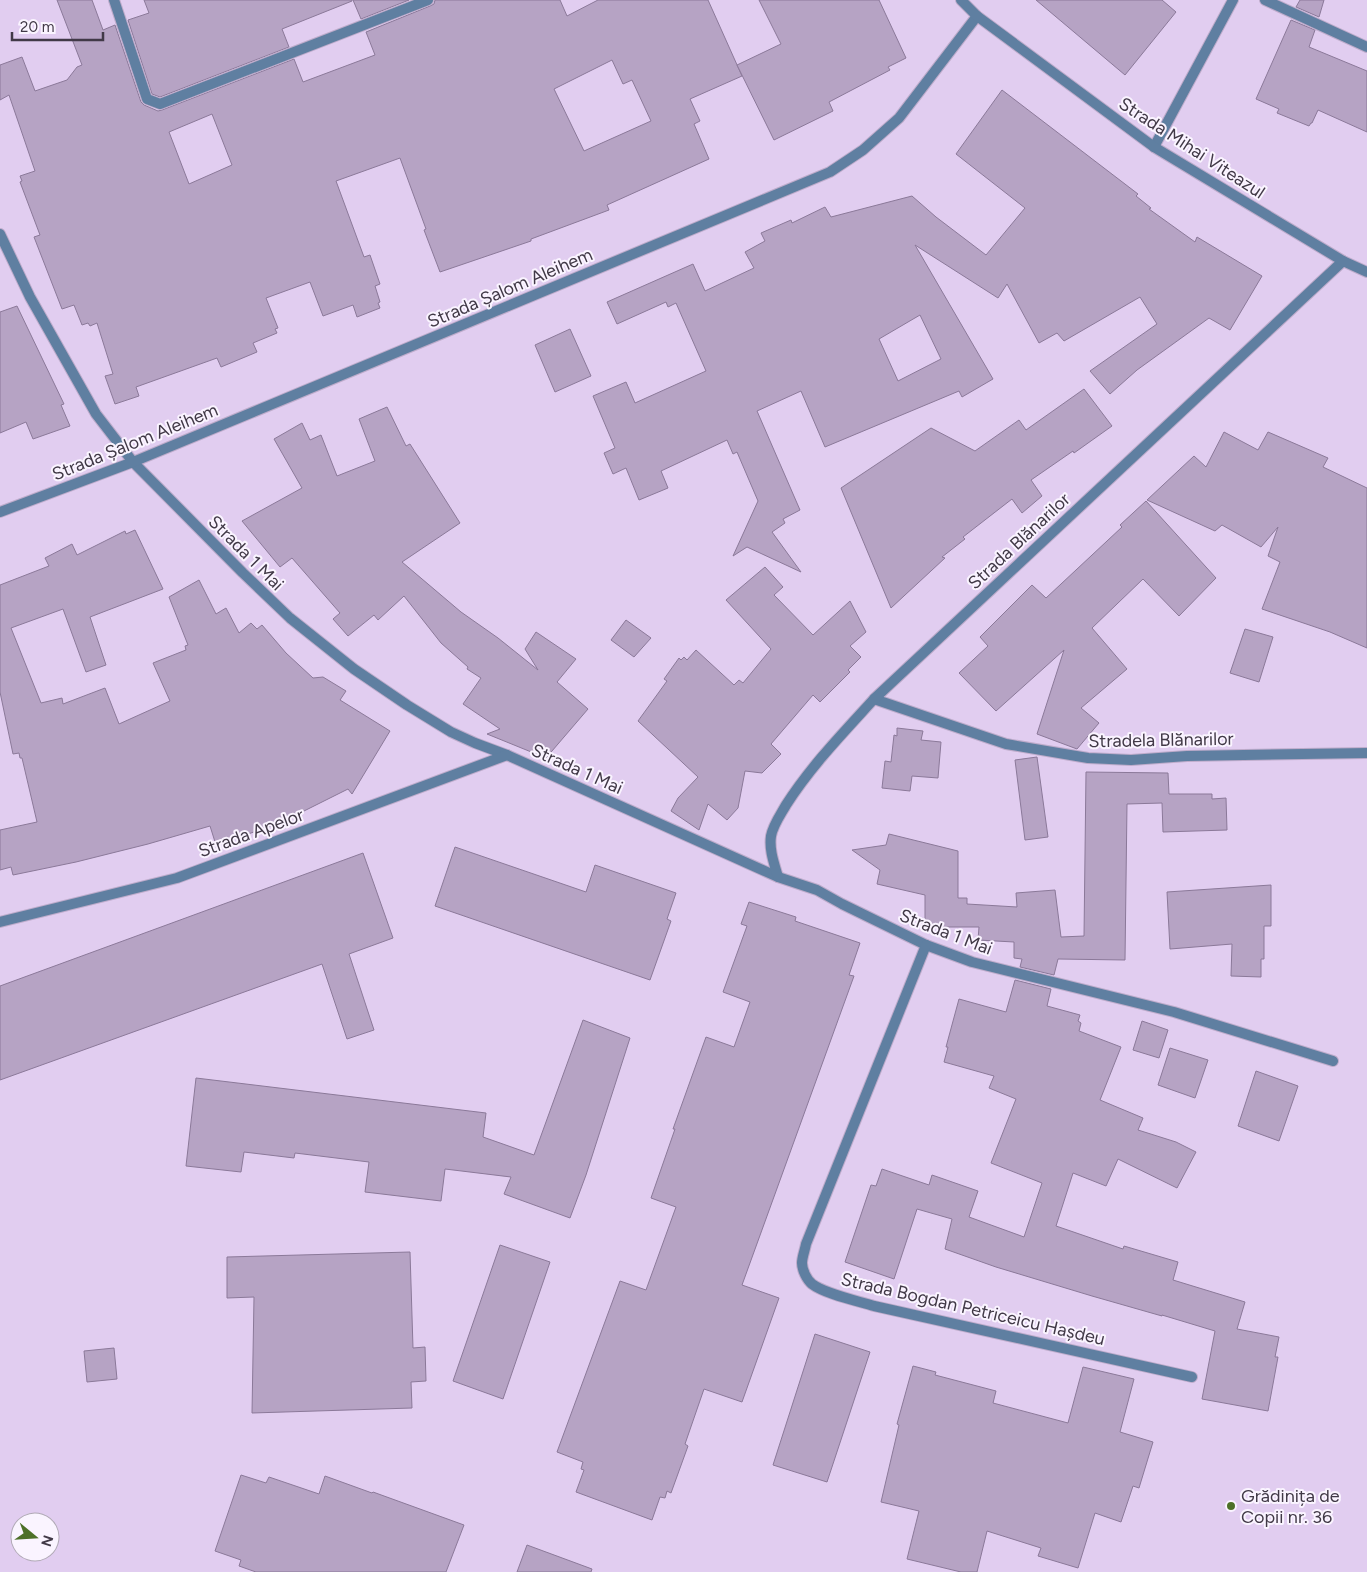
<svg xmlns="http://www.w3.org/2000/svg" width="1367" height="1572" font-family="Figtree,sans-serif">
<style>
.building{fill:#b6a3c4;stroke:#8b7999;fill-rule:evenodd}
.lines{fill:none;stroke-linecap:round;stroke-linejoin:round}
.service-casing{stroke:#beaccb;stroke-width:12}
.minor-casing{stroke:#beaccb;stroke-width:12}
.tertiary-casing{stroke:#beaccb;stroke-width:12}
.service{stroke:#5f7fa1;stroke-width:10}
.minor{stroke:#5f7fa1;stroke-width:10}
.tertiary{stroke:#5f7fa1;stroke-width:10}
.poi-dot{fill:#4d7028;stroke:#faf4ff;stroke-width:2}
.labels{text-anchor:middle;stroke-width:4;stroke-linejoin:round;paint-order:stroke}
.street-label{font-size:18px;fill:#413947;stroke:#faf4ff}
.poi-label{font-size:18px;fill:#413947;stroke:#faf4ff;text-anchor:start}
</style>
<rect width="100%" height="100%" fill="#e1cdf0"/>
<g class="building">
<path d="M 57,0 L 92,0 L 103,30 L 115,25 L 141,102 L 144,105 L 158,111 L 162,110 L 294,59 L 303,82 L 375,55 L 366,32 L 430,6 L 434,4 L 435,0 L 560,0 L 567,16 L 598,0 L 708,0 L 742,76 L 690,99 L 700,121 L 694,124 L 709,159 L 607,205 L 609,210 L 531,239 L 531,241 L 440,272 L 424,230 L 426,229 L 400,158 L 336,181 L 364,257 L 370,255 L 380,284 L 375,286 L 380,302 L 378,303 L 380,308 L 357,317 L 353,305 L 323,316 L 310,282 L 266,298 L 278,328 L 275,329 L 277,333 L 253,343 L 257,352 L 221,367 L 217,358 L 136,387 L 139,396 L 115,404 L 105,376 L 113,374 L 97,323 L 90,326 L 88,323 L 82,325 L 74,305 L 62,309 L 34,237 L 40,235 L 20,182 L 22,181 L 20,176 L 35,171 L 9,95 L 0,100 L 0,65 L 22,57 L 35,91 L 67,80 L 77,67 L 82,65 ZM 612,60 L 623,84 L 632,80 L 651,121 L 584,151 L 554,89 ZM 212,114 L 232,165 L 189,184 L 169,132 Z"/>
<path d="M 144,0 L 352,0 L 352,1 L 282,29 L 289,47 L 160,97 L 152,94 L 128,20 L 149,13 Z"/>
<path d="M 353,0 L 409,0 L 361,19 Z"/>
<path d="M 759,0 L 879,0 L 906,58 L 888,67 L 890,70 L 829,102 L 833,111 L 774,140 L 737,65 L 781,44 Z"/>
<path d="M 1036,0 L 1162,0 L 1176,12 L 1125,75 Z"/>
<path d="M 1300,0 L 1324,0 L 1319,17 L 1296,7 Z"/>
<path d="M 1291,20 L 1315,30 L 1309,47 L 1367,71 L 1367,132 L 1318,110 L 1312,123 L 1311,123 L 1309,126 L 1277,113 L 1279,109 L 1256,99 Z"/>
<path d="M 1002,90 L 1138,194 L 1136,196 L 1151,208 L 1149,209 L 1195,242 L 1197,237 L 1262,276 L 1230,330 L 1209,318 L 1137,370 L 1110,394 L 1090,371 L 1157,324 L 1140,297 L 1064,341 L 1057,333 L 1039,343 L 1007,284 L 998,298 L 915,245 L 993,379 L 962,397 L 959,391 L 825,447 L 801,391 L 757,411 L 800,510 L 783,519 L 785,523 L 772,532 L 801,572 L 747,547 L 733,556 L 758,501 L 737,452 L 733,454 L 727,440 L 661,471 L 668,488 L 639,500 L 626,468 L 613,474 L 604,453 L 615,448 L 593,396 L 626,382 L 635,403 L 706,371 L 676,303 L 668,307 L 666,302 L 617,324 L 607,302 L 693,264 L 705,291 L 754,268 L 745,252 L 765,241 L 761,233 L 791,220 L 792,223 L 825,207 L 831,217 L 912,196 L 936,217 L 986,255 L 1025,208 L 956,154 ZM 920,315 L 941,359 L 898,381 L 879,339 Z"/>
<path d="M 17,306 L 64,404 L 61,405 L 70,426 L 33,439 L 26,422 L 0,433 L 0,312 Z"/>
<path d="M 570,329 L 591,376 L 555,392 L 535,345 Z"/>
<path d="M 1084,389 L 1112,426 L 1074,453 L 1073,451 L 1031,480 L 1042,496 L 1022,513 L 1012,499 L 963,537 L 965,539 L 942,557 L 945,558 L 891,608 L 841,488 L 931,428 L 975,451 L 1019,420 L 1026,430 Z"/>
<path d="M 387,407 L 406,446 L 410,444 L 460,523 L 402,562 L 461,612 L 498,638 L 538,670 L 525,649 L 536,632 L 576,659 L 557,682 L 588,709 L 546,758 L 487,734 L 500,729 L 463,704 L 481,678 L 467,669 L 468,667 L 441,643 L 404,596 L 378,620 L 374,615 L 348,636 L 333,619 L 340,613 L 292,558 L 280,567 L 242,521 L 302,488 L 274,439 L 302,423 L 310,440 L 321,435 L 337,476 L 375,461 L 359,419 Z"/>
<path d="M 1224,432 L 1258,450 L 1268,432 L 1328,458 L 1323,467 L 1367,488 L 1367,648 L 1330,632 L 1262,609 L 1280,562 L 1268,556 L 1278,527 L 1261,547 L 1222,525 L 1215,531 L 1147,500 L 1194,456 L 1206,467 Z"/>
<path d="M 1146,501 L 1216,578 L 1179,616 L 1143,579 L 1092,628 L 1127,669 L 1081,708 L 1099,723 L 1077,749 L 1037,734 L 1064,650 L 996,711 L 959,673 L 988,646 L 980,637 L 1032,585 L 1046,598 L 1122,527 L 1120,525 Z"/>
<path d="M 135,530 L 163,589 L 90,617 L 106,665 L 86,672 L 63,609 L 11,628 L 41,703 L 62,698 L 63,704 L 105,688 L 119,724 L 170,701 L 153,663 L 186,650 L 185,646 L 188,645 L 169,597 L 199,580 L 216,614 L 226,608 L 239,633 L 251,623 L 257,629 L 262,625 L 286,653 L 313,678 L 323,677 L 346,691 L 340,700 L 390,731 L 352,794 L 348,789 L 280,823 L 216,845 L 210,826 L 148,844 L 76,862 L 13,875 L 11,867 L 0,870 L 0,830 L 37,822 L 22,758 L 20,758 L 19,753 L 13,754 L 0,692 L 0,585 L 49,566 L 45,558 L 72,544 L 77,555 L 125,531 L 126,534 Z"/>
<path d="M 765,567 L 783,587 L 774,595 L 813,635 L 850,601 L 866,632 L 850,646 L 861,657 L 848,670 L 850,672 L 820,702 L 813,695 L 771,744 L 781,754 L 762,773 L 745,771 L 738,808 L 727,820 L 708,804 L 699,830 L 671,811 L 678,798 L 698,777 L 638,721 L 667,681 L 664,679 L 679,658 L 681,660 L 684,657 L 687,660 L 696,650 L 734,685 L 739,680 L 743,683 L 771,649 L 726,600 Z"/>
<path d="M 626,620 L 651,638 L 634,657 L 611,640 Z"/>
<path d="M 1245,629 L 1273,637 L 1259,682 L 1230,673 Z"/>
<path d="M 897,728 L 923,731 L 921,740 L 941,742 L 938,778 L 912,776 L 910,791 L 882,788 L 885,761 L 891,762 L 894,735 L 897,736 Z"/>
<path d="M 1037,757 L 1048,837 L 1025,840 L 1015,760 Z"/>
<path d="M 1086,772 L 1168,773 L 1169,794 L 1212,794 L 1212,799 L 1226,798 L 1227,830 L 1163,832 L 1162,803 L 1127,804 L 1125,960 L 1058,959 L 1054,975 L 1020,967 L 1022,959 L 1014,958 L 1014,942 L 978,940 L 979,927 L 925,927 L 925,895 L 877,884 L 880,870 L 852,850 L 886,845 L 889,834 L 958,851 L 958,898 L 967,898 L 967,904 L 1017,907 L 1016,893 L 1055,890 L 1061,937 L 1084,936 Z"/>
<path d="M 455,847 L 586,892 L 595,865 L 676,893 L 667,919 L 671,921 L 650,980 L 435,906 Z"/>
<path d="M 363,853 L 393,938 L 349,954 L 374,1030 L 347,1039 L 322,964 L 0,1080 L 0,986 Z"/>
<path d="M 1271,885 L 1271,926 L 1264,926 L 1264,959 L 1261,959 L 1261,977 L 1231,976 L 1232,944 L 1170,949 L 1167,892 Z"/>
<path d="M 749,902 L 796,917 L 795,921 L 860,943 L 849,975 L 854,976 L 742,1285 L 779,1298 L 742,1402 L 704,1389 L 685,1444 L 688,1446 L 671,1493 L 667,1491 L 665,1498 L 660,1497 L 652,1520 L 576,1492 L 584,1470 L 581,1469 L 583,1462 L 557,1452 L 620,1281 L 646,1290 L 676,1207 L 651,1198 L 675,1129 L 673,1129 L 706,1037 L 734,1047 L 750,1002 L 723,992 L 747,926 L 741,924 Z"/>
<path d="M 1015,980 L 1051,989 L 1047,1006 L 1080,1015 L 1078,1021 L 1081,1023 L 1079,1031 L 1121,1047 L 1100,1100 L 1143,1118 L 1138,1130 L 1176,1142 L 1196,1152 L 1177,1188 L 1118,1159 L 1106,1186 L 1073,1173 L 1056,1226 L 1123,1249 L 1124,1246 L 1178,1262 L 1173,1280 L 1245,1302 L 1237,1329 L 1279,1337 L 1275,1357 L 1278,1357 L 1268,1411 L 1202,1399 L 1215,1331 L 1162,1315 L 1162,1316 L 1092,1296 L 996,1267 L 945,1249 L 952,1219 L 917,1209 L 894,1279 L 845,1262 L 871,1185 L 876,1186 L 882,1169 L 929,1185 L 932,1175 L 978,1191 L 969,1217 L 1024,1237 L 1042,1183 L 991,1163 L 1016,1099 L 989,1088 L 994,1076 L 944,1062 L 948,1047 L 946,1047 L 959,999 L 1006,1012 Z"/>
<path d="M 583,1020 L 630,1038 L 586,1175 L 570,1218 L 504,1194 L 511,1177 L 445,1169 L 441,1201 L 365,1192 L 369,1162 L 295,1153 L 294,1158 L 244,1152 L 241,1172 L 186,1166 L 196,1078 L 486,1113 L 483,1137 L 534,1155 Z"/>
<path d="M 1142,1021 L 1168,1030 L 1159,1058 L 1133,1050 Z"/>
<path d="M 1170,1048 L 1208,1060 L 1195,1098 L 1158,1085 Z"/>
<path d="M 1256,1071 L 1298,1086 L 1279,1141 L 1238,1126 Z"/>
<path d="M 500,1245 L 550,1262 L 503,1399 L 453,1381 Z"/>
<path d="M 410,1252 L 413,1348 L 425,1347 L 426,1381 L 411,1382 L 412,1408 L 252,1413 L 254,1297 L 227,1298 L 227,1257 Z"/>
<path d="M 815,1334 L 870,1352 L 827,1482 L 773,1465 Z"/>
<path d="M 114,1348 L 117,1379 L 87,1382 L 84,1351 Z"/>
<path d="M 913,1366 L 936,1372 L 935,1375 L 996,1391 L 993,1403 L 1068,1423 L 1083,1367 L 1134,1379 L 1120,1432 L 1153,1442 L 1139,1488 L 1133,1486 L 1121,1522 L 1095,1513 L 1078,1568 L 1038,1556 L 1041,1548 L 987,1531 L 977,1572 L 961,1572 L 907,1559 L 919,1511 L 881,1502 L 899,1425 L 897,1424 Z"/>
<path d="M 241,1475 L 266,1483 L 269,1477 L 319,1494 L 325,1476 L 372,1493 L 373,1492 L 464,1525 L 446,1572 L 256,1572 L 239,1566 L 241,1560 L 215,1551 Z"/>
<path d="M 527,1545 L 592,1569 L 591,1572 L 517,1572 Z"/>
</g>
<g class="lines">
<defs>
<g id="service">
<path d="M 114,0 L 147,99 L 160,104 L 428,0"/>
<path d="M 1265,0 L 1367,47"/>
</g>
<g id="minor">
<path d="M 1154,147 L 1233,0"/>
<path d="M 0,234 L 30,297 L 96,414 L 133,462 L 243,573 L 290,618 L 354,669 L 407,705 L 451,732 L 475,743 L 507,755 L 778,877 L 817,890 L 842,904 L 926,945 L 972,962 L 1174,1012 L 1333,1061"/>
<path d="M 0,512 L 133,462 L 830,172 L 863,150 L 899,118 L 977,16"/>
<path d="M 874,699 L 1006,744 L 1088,758 L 1131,760 L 1187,756 L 1367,753"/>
<path d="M 778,877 C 774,863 769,850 771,836 C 773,825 781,814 786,805 C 811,766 843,733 874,699 L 1343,261"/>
<path d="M 0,922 L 177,878 L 507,755"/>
<path d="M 926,945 L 806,1244 C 805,1250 802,1257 802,1263 C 802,1270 807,1280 812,1284 C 825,1294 858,1301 874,1306 L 1192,1377"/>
</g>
<path id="tertiary" d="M 961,0 L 977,16 L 1154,147 L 1343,261 L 1367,272"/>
</defs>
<use href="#service" class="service-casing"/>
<use href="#minor" class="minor-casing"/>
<use href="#tertiary" class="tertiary-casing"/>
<use href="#service" class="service"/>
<use href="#minor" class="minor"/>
<use href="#tertiary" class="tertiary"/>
</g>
<circle class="poi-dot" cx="1231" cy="1506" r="5"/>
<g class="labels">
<g class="street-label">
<text transform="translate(1192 148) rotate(33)" y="6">Strada Mihai Viteazul</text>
<text transform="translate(510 288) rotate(-23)" y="6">Strada Șalom Aleihem</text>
<text transform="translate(135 442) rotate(-22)" y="6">Strada Șalom Aleihem</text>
<text transform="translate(1019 541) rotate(-43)" y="6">Strada Blănarilor</text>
<text transform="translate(246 553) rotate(45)" y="6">Strada 1 Mai</text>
<text transform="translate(1161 740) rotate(-1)" y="6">Stradela Blănarilor</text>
<text transform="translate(577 769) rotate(24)" y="6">Strada 1 Mai</text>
<text transform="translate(251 833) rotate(-20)" y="6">Strada Apelor</text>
<text transform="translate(946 932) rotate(21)" y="6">Strada 1 Mai</text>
<text transform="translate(973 1309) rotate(13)" y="6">Strada Bogdan Petriceicu Hașdeu</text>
</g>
<g class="poi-label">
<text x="1241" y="1502">Grădinița de<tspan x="1241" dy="21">Copii nr. 36</tspan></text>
</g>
</g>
<g transform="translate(35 1537) rotate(108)"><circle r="24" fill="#faf4ff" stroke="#b0a9b5"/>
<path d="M0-4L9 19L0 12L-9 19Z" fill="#4d7028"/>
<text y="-8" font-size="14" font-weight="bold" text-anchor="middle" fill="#413947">N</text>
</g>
<path d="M12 32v8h91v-8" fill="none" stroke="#413947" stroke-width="2.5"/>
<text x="20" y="32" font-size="15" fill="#413947" stroke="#faf4ff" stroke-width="4" paint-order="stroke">20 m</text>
</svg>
